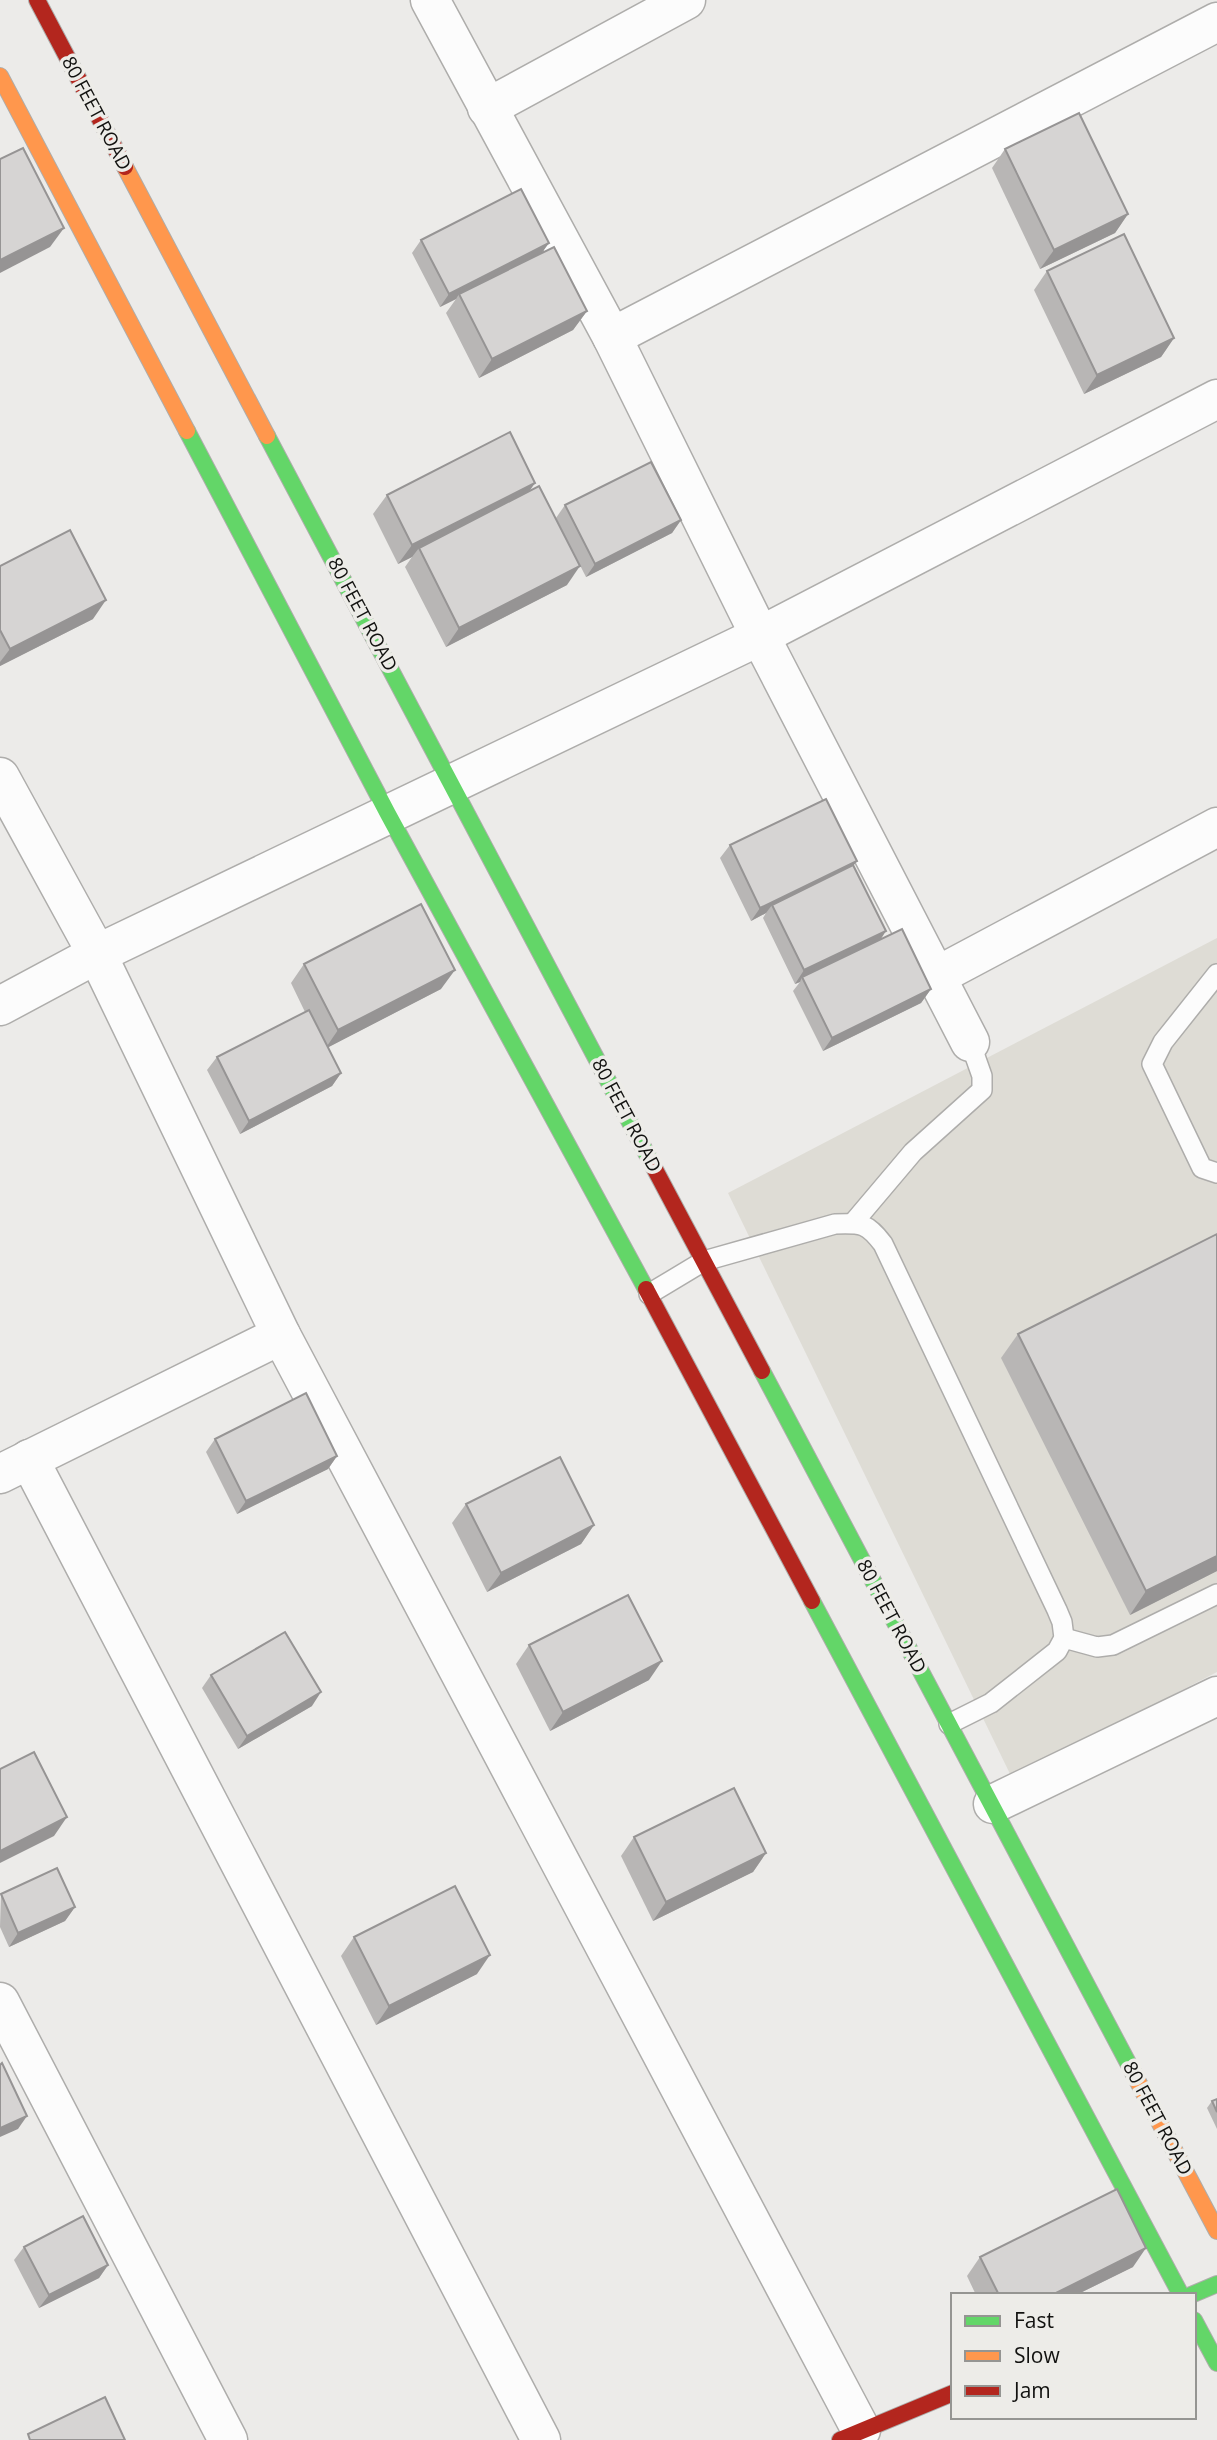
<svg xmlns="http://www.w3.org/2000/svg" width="1217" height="2440" font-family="'Open Sans',sans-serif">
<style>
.built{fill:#dedcd5}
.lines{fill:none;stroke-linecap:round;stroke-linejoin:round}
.lane-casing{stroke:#aeadab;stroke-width:22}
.street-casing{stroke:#aeadab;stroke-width:41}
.fast-casing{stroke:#aeadab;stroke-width:18}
.slow-casing{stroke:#aeadab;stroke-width:18}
.jam-casing{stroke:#aeadab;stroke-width:18}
.lane{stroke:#fcfcfc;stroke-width:19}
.street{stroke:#fcfcfc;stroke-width:38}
.fast{stroke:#63d668;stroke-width:16}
.slow{stroke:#ff974d;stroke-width:16}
.jam{stroke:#b3261e;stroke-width:16}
.wall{fill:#b8b6b5}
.shaded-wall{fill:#969494}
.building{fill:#d6d4d3;stroke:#969494;stroke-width:2}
.labels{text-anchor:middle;stroke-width:7;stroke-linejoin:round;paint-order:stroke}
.street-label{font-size:19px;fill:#121210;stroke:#edece8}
</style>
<rect width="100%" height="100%" fill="#ecebe9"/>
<path class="built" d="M 1217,938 L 1217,1672 L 1012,1778 L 728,1193 Z"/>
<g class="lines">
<defs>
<g id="lane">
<path d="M 1217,974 L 1163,1042 L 1152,1064 L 1202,1168 L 1217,1173"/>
<path d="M 853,1223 L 913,1152 L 982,1090 L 982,1076 L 970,1042"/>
<path d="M 649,1294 L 704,1261 L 835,1224 C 862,1223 867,1223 883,1244 L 1057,1610 L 1062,1622 L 1064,1638 L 1057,1651 L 991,1703 L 949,1724"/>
<path d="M 1064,1638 L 1097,1647 L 1113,1645 L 1217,1594"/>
</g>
<g id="street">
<path d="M 430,0 L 612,337 L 760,636 L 970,1042"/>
<path d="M 487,108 L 686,0"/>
<path d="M 612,337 L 1217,22"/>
<path d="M 0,777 L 97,954 L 281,1335 L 861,2430"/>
<path d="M 937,976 L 1217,827"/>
<path d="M 0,1006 L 97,954 L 760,636 L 1217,399"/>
<path d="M 29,1459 L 541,2440"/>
<path d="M 0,1474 L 281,1335"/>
<path d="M 993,1804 L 1217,1696"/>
<path d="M 0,2002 L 228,2440"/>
</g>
<g id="fast">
<path d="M 187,431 L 388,814 L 646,1289"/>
<path d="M 267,436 L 651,1162"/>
<path d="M 762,1371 L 1136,2078"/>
<path d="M 812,1601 L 1181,2295"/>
<path d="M 1191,2295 L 1217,2284"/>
<path d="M 1194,2320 L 1217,2363"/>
</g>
<g id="slow">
<path d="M 0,76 L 187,431"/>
<path d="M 125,167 L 267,436"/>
<path d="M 1136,2078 L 1217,2231"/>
</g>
<g id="jam">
<path d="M 37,0 L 125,167"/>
<path d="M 651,1162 L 762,1371"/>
<path d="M 646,1289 L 812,1601"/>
<path d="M 840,2440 L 953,2393"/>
</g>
</defs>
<use href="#lane" class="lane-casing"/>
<use href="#street" class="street-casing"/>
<use href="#fast" class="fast-casing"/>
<use href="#slow" class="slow-casing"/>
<use href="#jam" class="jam-casing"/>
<use href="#lane" class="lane"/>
<use href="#street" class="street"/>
<use href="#fast" class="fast"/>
<use href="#slow" class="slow"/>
<use href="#jam" class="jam"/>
</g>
<g class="wall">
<path d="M 1005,149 L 1128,214 L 1115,233 L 1040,269 L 992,168 Z"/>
<path d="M 421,240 L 542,253 L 587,311 L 573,330 L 479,378 L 446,313 L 456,299 L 440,307 L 412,253 Z"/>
<path d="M 1047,271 L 1174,338 L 1161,357 L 1084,394 L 1034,290 Z"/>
<path d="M 529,491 L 567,585 L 446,647 L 405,567 L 412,557 L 398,564 L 373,514 L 387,495 Z"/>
<path d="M 565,505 L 681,520 L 672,533 L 586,577 L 556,518 Z"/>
<path d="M 0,566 L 93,619 L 0,666 Z"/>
<path d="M 730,845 L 857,861 L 853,865 L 880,940 L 931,989 L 921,1003 L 823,1051 L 793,991 L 800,982 L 795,984 L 763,918 L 766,913 L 751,921 L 720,858 Z"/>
<path d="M 304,964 L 441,989 L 328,1047 L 341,1073 L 332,1086 L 240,1134 L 207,1070 L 217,1057 L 305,1012 L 291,983 Z"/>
<path d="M 1217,1234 L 1217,1571 L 1130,1615 L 1001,1358 L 1018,1334 Z"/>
<path d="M 215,1439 L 337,1456 L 328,1469 L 237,1514 L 206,1452 Z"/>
<path d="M 466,1504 L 594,1525 L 581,1544 L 487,1592 L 452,1523 Z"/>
<path d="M 529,1645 L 649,1680 L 550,1731 L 516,1664 Z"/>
<path d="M 211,1675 L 312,1706 L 238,1749 L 202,1688 Z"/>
<path d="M 634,1837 L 766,1853 L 753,1872 L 653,1921 L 621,1856 Z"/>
<path d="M 1,1894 L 75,1907 L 65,1921 L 9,1947 L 0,1927 Z"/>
<path d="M 354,1937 L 477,1974 L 376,2025 L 341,1956 Z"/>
<path d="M 1217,2099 L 1217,2129 L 1207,2108 L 1212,2101 Z"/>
<path d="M 24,2247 L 108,2265 L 99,2278 L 39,2308 L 14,2260 Z"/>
<path d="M 980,2257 L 1133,2267 L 1076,2295 L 976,2295 L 967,2276 Z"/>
</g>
<g class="shaded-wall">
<path d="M 1128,214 L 1115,233 L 1040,269 L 1054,250 Z"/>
<path d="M 64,228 L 50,247 L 0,273 L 0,260 Z"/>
<path d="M 549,243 L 539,257 L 459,294 L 456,299 L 440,307 L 449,294 Z"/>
<path d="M 587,311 L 573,330 L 479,378 L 492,359 Z"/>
<path d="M 1174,338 L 1161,357 L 1084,394 L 1097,375 Z"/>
<path d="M 535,483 L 522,502 L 419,548 L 412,557 L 398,564 L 412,545 Z"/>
<path d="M 681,520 L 672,533 L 586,577 L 595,564 Z"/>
<path d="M 580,566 L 567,585 L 446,647 L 459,628 Z"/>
<path d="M 106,600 L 93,619 L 0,666 L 0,662 L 10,649 Z"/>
<path d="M 857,861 L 847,874 L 772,905 L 766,913 L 751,921 L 760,908 Z"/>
<path d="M 886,931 L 877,945 L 802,977 L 800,982 L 795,984 L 804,970 Z"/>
<path d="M 455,970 L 441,989 L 325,1049 L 338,1030 Z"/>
<path d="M 931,989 L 921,1003 L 823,1051 L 832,1038 Z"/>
<path d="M 341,1073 L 332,1086 L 240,1134 L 249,1121 Z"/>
<path d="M 337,1456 L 328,1469 L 237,1514 L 246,1501 Z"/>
<path d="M 594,1525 L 581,1544 L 487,1592 L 501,1573 Z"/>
<path d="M 1217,1556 L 1217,1571 L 1130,1615 L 1146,1591 Z"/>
<path d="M 662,1661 L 649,1680 L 550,1731 L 563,1712 Z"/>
<path d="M 321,1692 L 312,1706 L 238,1749 L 247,1736 Z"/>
<path d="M 67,1817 L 54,1836 L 0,1863 L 0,1851 Z"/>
<path d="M 766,1853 L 753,1872 L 653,1921 L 666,1902 Z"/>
<path d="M 75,1907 L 65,1921 L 9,1947 L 18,1933 Z"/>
<path d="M 490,1955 L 477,1974 L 376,2025 L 389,2006 Z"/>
<path d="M 27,2116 L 18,2129 L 0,2137 L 0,2128 Z"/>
<path d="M 1146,2248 L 1133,2267 L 1076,2295 L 1052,2295 Z"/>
<path d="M 108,2265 L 99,2278 L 39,2308 L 49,2295 Z"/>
</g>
<g class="building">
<path d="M 1079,113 L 1128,214 L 1054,250 L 1005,149 Z"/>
<path d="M 23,148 L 64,228 L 0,260 L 0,159 Z"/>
<path d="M 521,189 L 549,243 L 449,294 L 421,240 Z"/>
<path d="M 1124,234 L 1174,338 L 1097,375 L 1047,271 Z"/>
<path d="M 554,247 L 587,311 L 492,359 L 459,294 Z"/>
<path d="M 510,432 L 535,483 L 412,545 L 387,495 Z"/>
<path d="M 651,462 L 681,520 L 595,564 L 565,505 Z"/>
<path d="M 539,486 L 580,566 L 459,628 L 419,548 Z"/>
<path d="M 70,530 L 106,600 L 10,649 L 0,630 L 0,566 Z"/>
<path d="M 826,799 L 857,861 L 760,908 L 730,845 Z"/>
<path d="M 853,865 L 886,931 L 804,970 L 772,905 Z"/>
<path d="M 421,904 L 455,970 L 338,1030 L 304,964 Z"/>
<path d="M 902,929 L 931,989 L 832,1038 L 802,977 Z"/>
<path d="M 309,1010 L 341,1073 L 249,1121 L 217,1057 Z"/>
<path d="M 1217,1234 L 1217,1556 L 1146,1591 L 1018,1334 Z"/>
<path d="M 306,1393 L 337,1456 L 246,1501 L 215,1439 Z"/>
<path d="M 560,1457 L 594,1525 L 501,1573 L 466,1504 Z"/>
<path d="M 628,1595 L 662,1661 L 563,1712 L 529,1645 Z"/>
<path d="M 285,1632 L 321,1692 L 247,1736 L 211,1675 Z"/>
<path d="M 34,1752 L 67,1817 L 0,1851 L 0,1769 Z"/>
<path d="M 734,1788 L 766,1853 L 666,1902 L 634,1837 Z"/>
<path d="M 57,1868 L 75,1907 L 18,1933 L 1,1894 Z"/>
<path d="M 455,1886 L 490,1955 L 389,2006 L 354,1937 Z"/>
<path d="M 2,2063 L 27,2116 L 0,2128 L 0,2065 Z"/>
<path d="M 1217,2099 L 1217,2112 L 1212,2101 Z"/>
<path d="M 1117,2189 L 1146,2248 L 1052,2295 L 999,2295 L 980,2257 Z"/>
<path d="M 83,2216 L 108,2265 L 49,2295 L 24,2247 Z"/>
<path d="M 105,2397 L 125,2440 L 30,2440 L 28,2434 Z"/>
</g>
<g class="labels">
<g class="street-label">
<text transform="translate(97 113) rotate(62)" y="7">80 FEET ROAD</text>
<text transform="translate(363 614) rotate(62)" y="7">80 FEET ROAD</text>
<text transform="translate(627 1115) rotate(62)" y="7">80 FEET ROAD</text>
<text transform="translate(892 1616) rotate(62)" y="7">80 FEET ROAD</text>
<text transform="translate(1158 2118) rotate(62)" y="7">80 FEET ROAD</text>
</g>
</g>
<rect x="951" y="2293" width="245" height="126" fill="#edece8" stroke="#959592" stroke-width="2"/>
<rect x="965" y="2316" width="35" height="10" fill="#63d668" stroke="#959592" stroke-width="2"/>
<text x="1014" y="2328" font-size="21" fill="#121210">Fast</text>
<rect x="965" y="2351" width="35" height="10" fill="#ff974d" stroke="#959592" stroke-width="2"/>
<text x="1014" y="2363" font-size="21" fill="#121210">Slow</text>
<rect x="965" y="2386" width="35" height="10" fill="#b3261e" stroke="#959592" stroke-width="2"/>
<text x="1014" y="2398" font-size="21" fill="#121210">Jam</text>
</svg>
